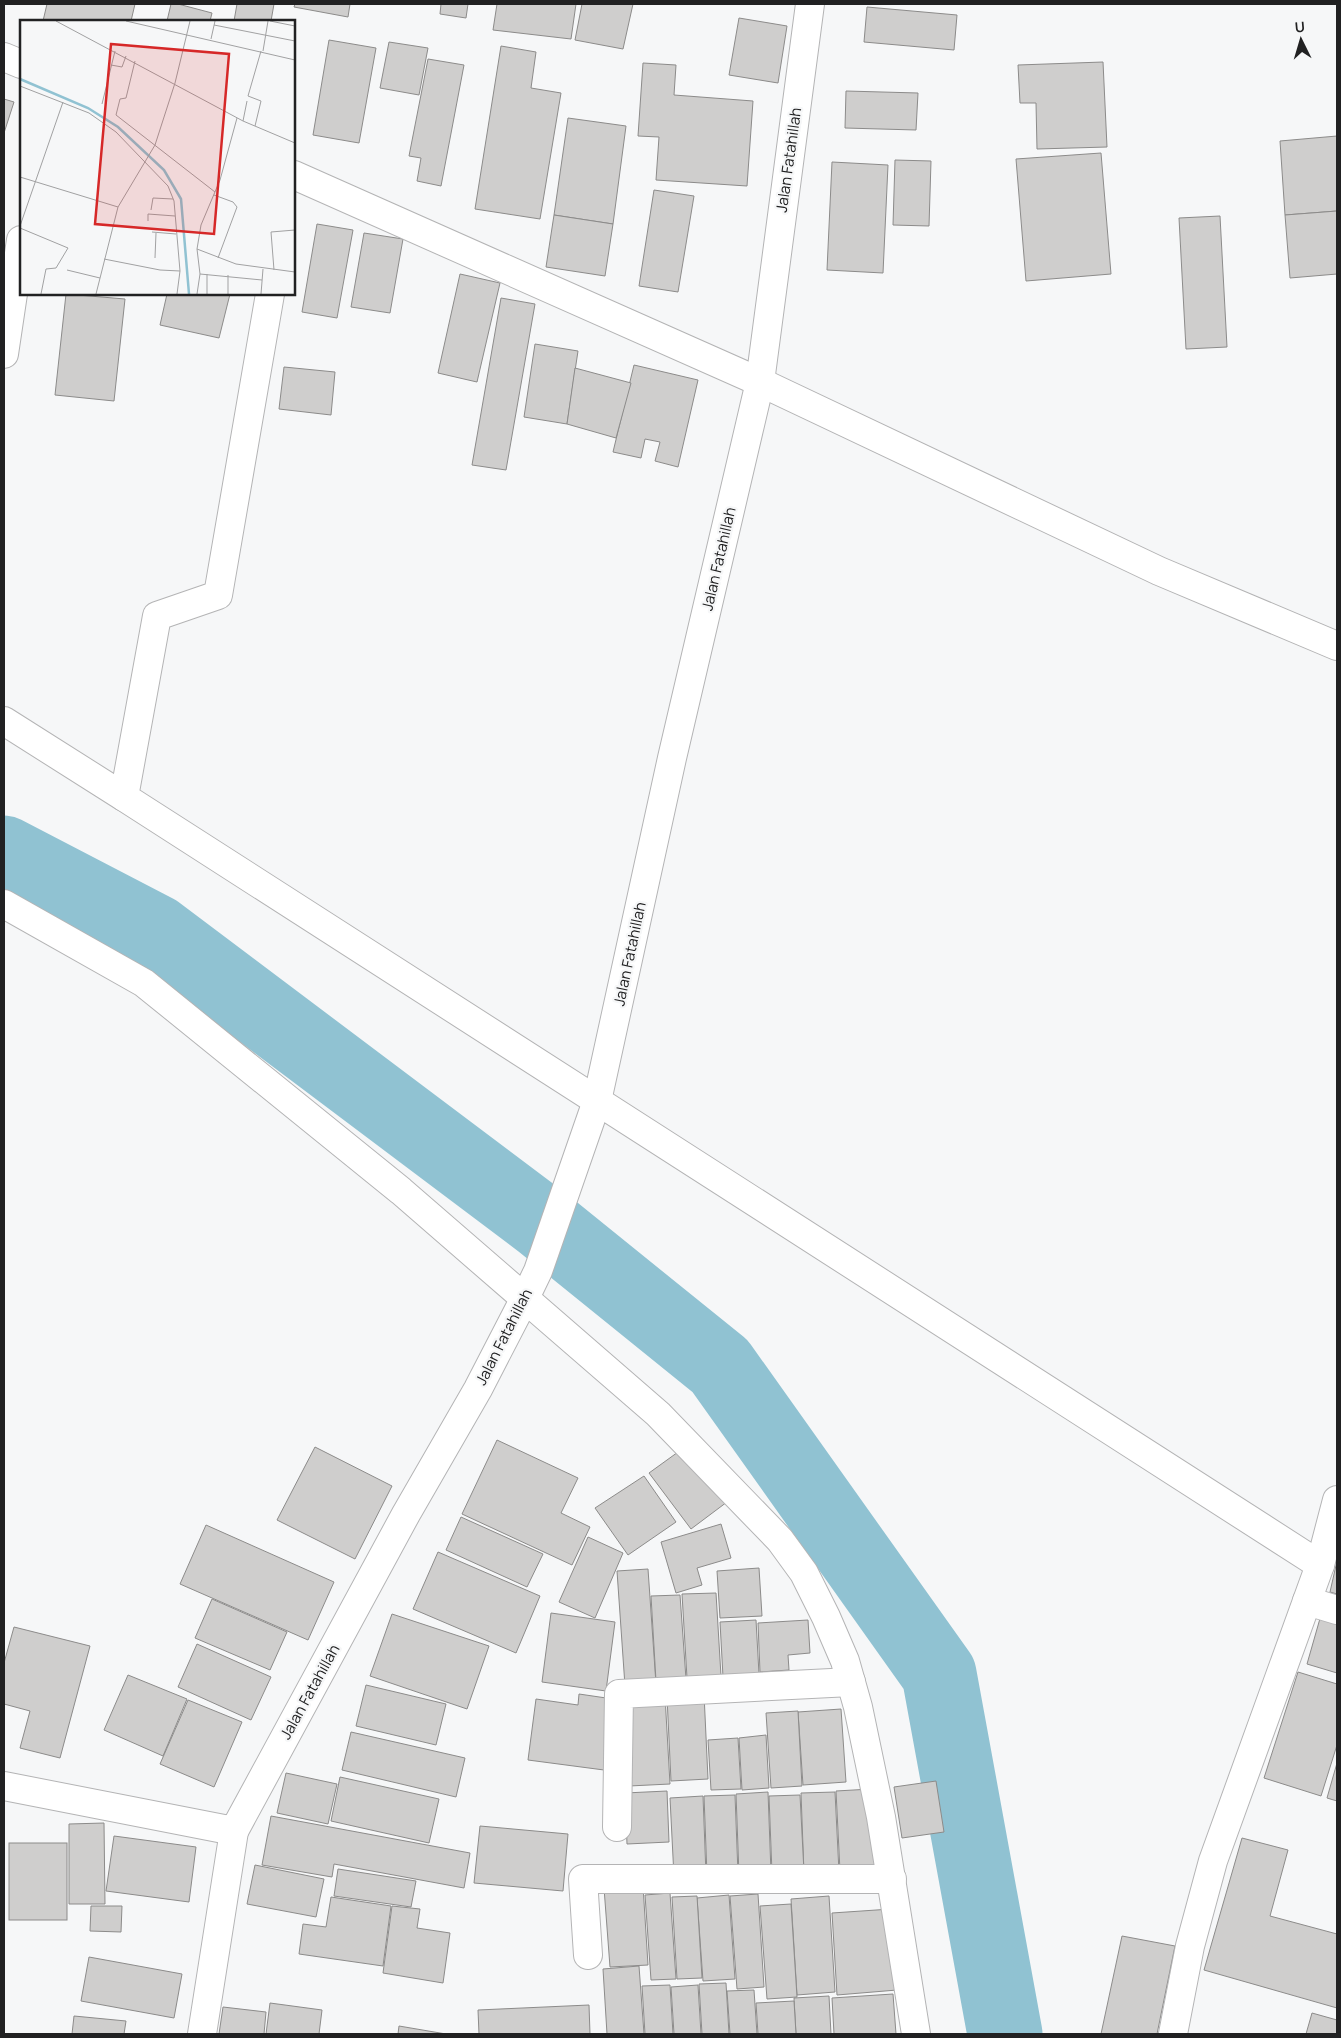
<svg xmlns="http://www.w3.org/2000/svg" width="1341" height="2038" font-family="Manrope,sans-serif">
<style>
.lines{fill:none;stroke-linecap:round;stroke-linejoin:round}
.river{stroke:#90c2d2;stroke-width:75}
.building{fill:#cfcecd;stroke:#8c8b8a}
.minor-casing{stroke:#b4b4b5;stroke-width:30}
.minor{stroke:#fff;stroke-width:28}
.labels{text-anchor:middle;stroke-width:4.5;stroke-linejoin:round;paint-order:stroke}
.street-label{font-size:15px;fill:#212122;stroke:#f6f7f8}
.inset-river{fill:none;stroke:#90c2d2;stroke-width:2.5}
.inset-road{fill:none;stroke:#a1a1a2;stroke-width:1}
.view{fill:#d62828;fill-opacity:0.15;stroke:#d62828;stroke-width:2.5}
.inset-edge{fill:none;stroke:#212122;stroke-width:2.5}
</style>
<rect width="100%" height="100%" fill="#f6f7f8"/>
<g class="lines">
<path class="river" d="M 4,853 L 156,932 L 543,1223 L 720,1366 L 939,1674 L 1005,2034"/>
</g>
<g class="building">
<path d="M 47,4 L 135,4 L 131,21 L 43,21 Z"/>
<path d="M 171,4 L 178,4 L 212,13 L 210,21 L 167,21 Z"/>
<path d="M 237,4 L 274,4 L 271,21 L 234,21 Z"/>
<path d="M 295,4 L 350,4 L 348,17 L 294,7 Z"/>
<path d="M 441,4 L 468,4 L 466,18 L 440,14 Z"/>
<path d="M 497,4 L 576,4 L 571,39 L 493,30 Z"/>
<path d="M 582,4 L 633,4 L 623,49 L 575,40 Z"/>
<path d="M 867,7 L 957,15 L 954,50 L 864,42 Z"/>
<path d="M 739,18 L 787,26 L 778,83 L 729,75 Z"/>
<path d="M 329,40 L 376,48 L 359,143 L 313,135 Z"/>
<path d="M 389,42 L 428,48 L 419,95 L 380,88 Z"/>
<path d="M 501,46 L 536,52 L 531,88 L 561,93 L 540,219 L 475,209 Z"/>
<path d="M 428,59 L 464,65 L 441,186 L 417,181 L 421,158 L 409,156 Z"/>
<path d="M 1103,62 L 1107,147 L 1037,149 L 1036,103 L 1020,103 L 1018,65 Z"/>
<path d="M 643,63 L 676,65 L 674,95 L 753,101 L 747,186 L 656,180 L 659,137 L 638,136 Z"/>
<path d="M 846,91 L 918,93 L 916,130 L 845,128 Z"/>
<path d="M 4,99 L 14,102 L 4,133 Z"/>
<path d="M 568,118 L 626,126 L 613,224 L 554,215 Z"/>
<path d="M 1337,136 L 1337,211 L 1285,215 L 1280,141 Z"/>
<path d="M 1101,153 L 1111,274 L 1026,281 L 1016,159 Z"/>
<path d="M 895,160 L 931,161 L 929,226 L 893,225 Z"/>
<path d="M 832,162 L 888,165 L 883,273 L 827,270 Z"/>
<path d="M 654,190 L 694,196 L 678,292 L 639,286 Z"/>
<path d="M 1337,211 L 1337,274 L 1290,278 L 1285,215 Z"/>
<path d="M 554,215 L 613,224 L 605,276 L 546,267 Z"/>
<path d="M 1220,216 L 1227,347 L 1186,349 L 1179,218 Z"/>
<path d="M 317,224 L 353,230 L 337,318 L 302,312 Z"/>
<path d="M 364,233 L 403,239 L 390,313 L 351,307 Z"/>
<path d="M 460,274 L 500,283 L 477,382 L 438,373 Z"/>
<path d="M 66,294 L 125,299 L 114,401 L 55,395 Z"/>
<path d="M 167,294 L 230,294 L 219,338 L 160,325 Z"/>
<path d="M 501,298 L 535,304 L 506,470 L 472,465 Z"/>
<path d="M 535,344 L 578,351 L 567,424 L 524,417 Z"/>
<path d="M 634,365 L 698,380 L 678,467 L 655,461 L 660,442 L 645,439 L 641,458 L 613,452 Z"/>
<path d="M 284,367 L 335,372 L 331,415 L 279,409 Z"/>
<path d="M 575,368 L 631,383 L 616,438 L 567,424 Z"/>
<path d="M 497,1440 L 578,1478 L 561,1513 L 590,1527 L 572,1565 L 462,1514 Z"/>
<path d="M 315,1447 L 392,1486 L 355,1559 L 277,1520 Z"/>
<path d="M 685,1447 L 727,1502 L 691,1529 L 649,1473 Z"/>
<path d="M 644,1476 L 676,1522 L 628,1555 L 595,1508 Z"/>
<path d="M 461,1517 L 543,1554 L 527,1587 L 446,1550 Z"/>
<path d="M 721,1524 L 731,1558 L 697,1568 L 702,1585 L 676,1593 L 661,1542 Z"/>
<path d="M 206,1525 L 334,1582 L 308,1640 L 180,1584 Z"/>
<path d="M 588,1537 L 623,1553 L 595,1618 L 559,1602 Z"/>
<path d="M 438,1552 L 540,1596 L 516,1653 L 413,1609 Z"/>
<path d="M 1337,1561 L 1337,1594 L 1330,1592 Z"/>
<path d="M 759,1568 L 762,1616 L 720,1618 L 717,1571 Z"/>
<path d="M 648,1569 L 656,1684 L 625,1686 L 617,1571 Z"/>
<path d="M 716,1593 L 721,1676 L 687,1678 L 682,1594 Z"/>
<path d="M 680,1595 L 686,1679 L 656,1681 L 651,1596 Z"/>
<path d="M 212,1599 L 287,1632 L 270,1670 L 195,1638 Z"/>
<path d="M 551,1613 L 615,1622 L 606,1691 L 542,1682 Z"/>
<path d="M 392,1614 L 489,1646 L 467,1709 L 370,1676 Z"/>
<path d="M 1321,1615 L 1337,1620 L 1337,1673 L 1307,1664 Z"/>
<path d="M 756,1620 L 759,1674 L 723,1677 L 720,1622 Z"/>
<path d="M 808,1620 L 810,1653 L 788,1655 L 789,1670 L 760,1672 L 758,1623 Z"/>
<path d="M 14,1627 L 90,1646 L 60,1758 L 20,1748 L 30,1711 L 4,1704 L 4,1663 Z"/>
<path d="M 197,1644 L 271,1677 L 251,1720 L 178,1687 Z"/>
<path d="M 1298,1672 L 1337,1684 L 1337,1745 L 1321,1796 L 1264,1778 Z"/>
<path d="M 128,1675 L 187,1699 L 163,1756 L 104,1730 Z"/>
<path d="M 366,1685 L 446,1704 L 436,1745 L 356,1726 Z"/>
<path d="M 579,1694 L 613,1699 L 604,1770 L 528,1760 L 536,1699 L 578,1705 Z"/>
<path d="M 704,1694 L 708,1779 L 671,1781 L 667,1697 Z"/>
<path d="M 665,1696 L 670,1784 L 629,1786 L 624,1699 Z"/>
<path d="M 188,1700 L 242,1722 L 214,1787 L 160,1764 Z"/>
<path d="M 841,1709 L 846,1782 L 803,1785 L 798,1712 Z"/>
<path d="M 798,1711 L 802,1786 L 771,1788 L 766,1713 Z"/>
<path d="M 351,1732 L 465,1758 L 456,1797 L 342,1770 Z"/>
<path d="M 766,1735 L 769,1788 L 742,1790 L 739,1738 Z"/>
<path d="M 738,1738 L 741,1789 L 711,1790 L 708,1740 Z"/>
<path d="M 1337,1763 L 1337,1801 L 1327,1798 Z"/>
<path d="M 286,1773 L 337,1784 L 328,1824 L 277,1813 Z"/>
<path d="M 340,1777 L 439,1799 L 429,1843 L 331,1821 Z"/>
<path d="M 936,1781 L 944,1832 L 902,1838 L 894,1787 Z"/>
<path d="M 871,1789 L 875,1869 L 840,1871 L 836,1791 Z"/>
<path d="M 667,1791 L 669,1842 L 627,1844 L 625,1793 Z"/>
<path d="M 768,1792 L 771,1873 L 739,1875 L 736,1794 Z"/>
<path d="M 835,1792 L 839,1872 L 804,1874 L 801,1793 Z"/>
<path d="M 735,1795 L 738,1874 L 707,1875 L 704,1796 Z"/>
<path d="M 800,1795 L 804,1872 L 772,1873 L 769,1796 Z"/>
<path d="M 703,1796 L 706,1875 L 674,1877 L 670,1798 Z"/>
<path d="M 271,1816 L 470,1853 L 464,1888 L 334,1864 L 332,1877 L 262,1865 Z"/>
<path d="M 104,1823 L 105,1904 L 69,1904 L 69,1824 Z"/>
<path d="M 480,1826 L 568,1834 L 563,1891 L 474,1883 Z"/>
<path d="M 114,1836 L 196,1847 L 189,1902 L 106,1891 Z"/>
<path d="M 1242,1838 L 1288,1850 L 1270,1916 L 1337,1934 L 1337,2008 L 1204,1970 Z"/>
<rect x="9" y="1843" width="58" height="77"/>
<path d="M 255,1865 L 324,1879 L 316,1917 L 247,1904 Z"/>
<path d="M 338,1869 L 416,1881 L 411,1907 L 334,1896 Z"/>
<path d="M 643,1886 L 648,1965 L 610,1967 L 604,1888 Z"/>
<path d="M 670,1893 L 676,1979 L 651,1980 L 645,1895 Z"/>
<path d="M 758,1894 L 764,1987 L 737,1989 L 730,1896 Z"/>
<path d="M 729,1895 L 735,1979 L 703,1981 L 697,1898 Z"/>
<path d="M 697,1896 L 702,1978 L 677,1979 L 672,1897 Z"/>
<path d="M 829,1896 L 835,1992 L 797,1995 L 791,1899 Z"/>
<path d="M 331,1897 L 391,1906 L 383,1966 L 299,1954 L 303,1924 L 326,1927 Z"/>
<path d="M 791,1904 L 797,1997 L 767,1999 L 760,1906 Z"/>
<path d="M 91,1906 L 122,1906 L 121,1932 L 90,1931 Z"/>
<path d="M 392,1906 L 420,1909 L 417,1928 L 450,1933 L 443,1983 L 383,1973 Z"/>
<path d="M 891,1909 L 897,1990 L 837,1995 L 832,1913 Z"/>
<path d="M 1122,1936 L 1175,1946 L 1157,2034 L 1101,2034 Z"/>
<path d="M 89,1957 L 182,1974 L 174,2018 L 81,2001 Z"/>
<path d="M 639,1966 L 644,2034 L 607,2034 L 603,1969 Z"/>
<path d="M 726,1983 L 729,2034 L 702,2034 L 699,1984 Z"/>
<path d="M 670,1985 L 673,2034 L 645,2034 L 642,1986 Z"/>
<path d="M 698,1985 L 701,2034 L 674,2034 L 671,1987 Z"/>
<path d="M 754,1990 L 757,2034 L 730,2034 L 727,1991 Z"/>
<path d="M 893,1994 L 896,2034 L 834,2034 L 832,1998 Z"/>
<path d="M 829,1996 L 831,2034 L 796,2034 L 794,1998 Z"/>
<path d="M 794,2001 L 796,2034 L 758,2034 L 756,2003 Z"/>
<path d="M 270,2003 L 322,2010 L 319,2034 L 266,2034 Z"/>
<path d="M 589,2005 L 590,2034 L 479,2034 L 478,2010 Z"/>
<path d="M 223,2007 L 266,2012 L 264,2034 L 219,2034 Z"/>
<path d="M 1312,2013 L 1337,2020 L 1337,2034 L 1306,2034 Z"/>
<path d="M 74,2016 L 126,2021 L 124,2034 L 72,2034 Z"/>
<path d="M 399,2026 L 446,2034 L 398,2034 Z"/>
</g>
<g class="lines">
<defs>
<g id="minor">
<path d="M 4,57 L 21,64"/>
<path d="M 294,175 L 760,382 L 1159,571 L 1337,646"/>
<path d="M 270,294 L 218,595 L 157,616 L 124,797 L 1320,1565"/>
<path d="M 4,354 L 21,240"/>
<path d="M 4,721 L 124,797"/>
<path d="M 4,904 L 144,983 L 401,1191 L 658,1414 L 780,1540 L 804,1573 L 826,1617 L 845,1661 L 858,1707 L 881,1817 L 916,2034"/>
<path d="M 1307,1601 L 1337,1610"/>
<path d="M 4,1786 L 234,1831 L 406,1514 L 478,1389 L 525,1298 L 538,1271 L 597,1101 L 672,758 L 760,382 L 810,4"/>
<path d="M 617,1827 L 619,1694 L 851,1682"/>
<path d="M 588,1955 L 583,1879 L 892,1879"/>
<path d="M 202,2034 L 234,1831"/>
<path d="M 1173,2034 L 1190,1946 L 1213,1861 L 1320,1565 L 1337,1500"/>
</g>
</defs>
<use href="#minor" class="minor-casing"/>
<use href="#minor" class="minor"/>
</g>
<g class="labels">
<g class="street-label">
<text transform="translate(789 160) rotate(-82)" y="5">Jalan Fatahillah</text>
<text transform="translate(719 559) rotate(-77)" y="5">Jalan Fatahillah</text>
<text transform="translate(630 954) rotate(-78)" y="5">Jalan Fatahillah</text>
<text transform="translate(504 1337) rotate(-63)" y="5">Jalan Fatahillah</text>
<text transform="translate(310 1692) rotate(-61)" y="5">Jalan Fatahillah</text>
</g>
</g>
<g transform="translate(20 20)">
<rect width="275" height="275" fill="#f6f7f8"/>
<path class="inset-river" d="M 0,59 L 68,88 L 98,107 L 144,150 L 161,179 L 169,274"/>
<path class="inset-road" d="M 36,1 L 223,101 L 275,123M 106,1 L 275,40M 250,1 L 275,6M 194,5 L 275,21M 191,19 L 195,1M 243,31 L 248,1M 115,41 L 106,78 L 100,79 L 96,95 L 195,172M 91,45 L 102,47 L 106,36M 0,66 L 69,93 L 96,112 L 148,166 L 154,181 L 160,251 L 157,274M 82,84 L 95,31M 217,98 L 200,160 L 181,205 L 177,229 L 216,244 L 275,252M 223,101 L 227,81M 235,106 L 241,81 L 228,76 L 241,31M 0,157 L 98,187 L 135,125 L 155,63 L 170,1M 194,175 L 213,182 L 217,187 L 198,238M 131,190 L 133,178 L 153,179M 128,201 L 128,194 L 155,196M 0,206 L 43,82M 0,208 L 48,228 L 36,248 L 26,249 L 21,274M 132,212 L 156,214M 177,229 L 180,254M 135,238 L 136,213M 84,239 L 140,250 L 160,251M 47,250 L 80,258M 254,250 L 251,212 L 275,210M 76,274 L 98,187M 177,274 L 180,254 L 242,260M 187,274 L 187,254M 208,274 L 208,255M 241,274 L 243,249"/>
<path class="view" d="M 91,24 L 209,34 L 194,214 L 75,204 Z"/>
<rect width="275" height="275" class="inset-edge"/>
</g>
<rect width="1341" height="2038" fill="none" stroke="#212122" stroke-width="10"/>
<g transform="translate(1301 40) rotate(355)" stroke="#f6f7f8" stroke-width="4" paint-order="stroke">
<path d="M0-4L9 19L0 12L-9 19Z" fill="#212122"/>
<text y="-8" font-size="14" font-weight="bold" text-anchor="middle" fill="#212122">U</text>
</g>
</svg>
